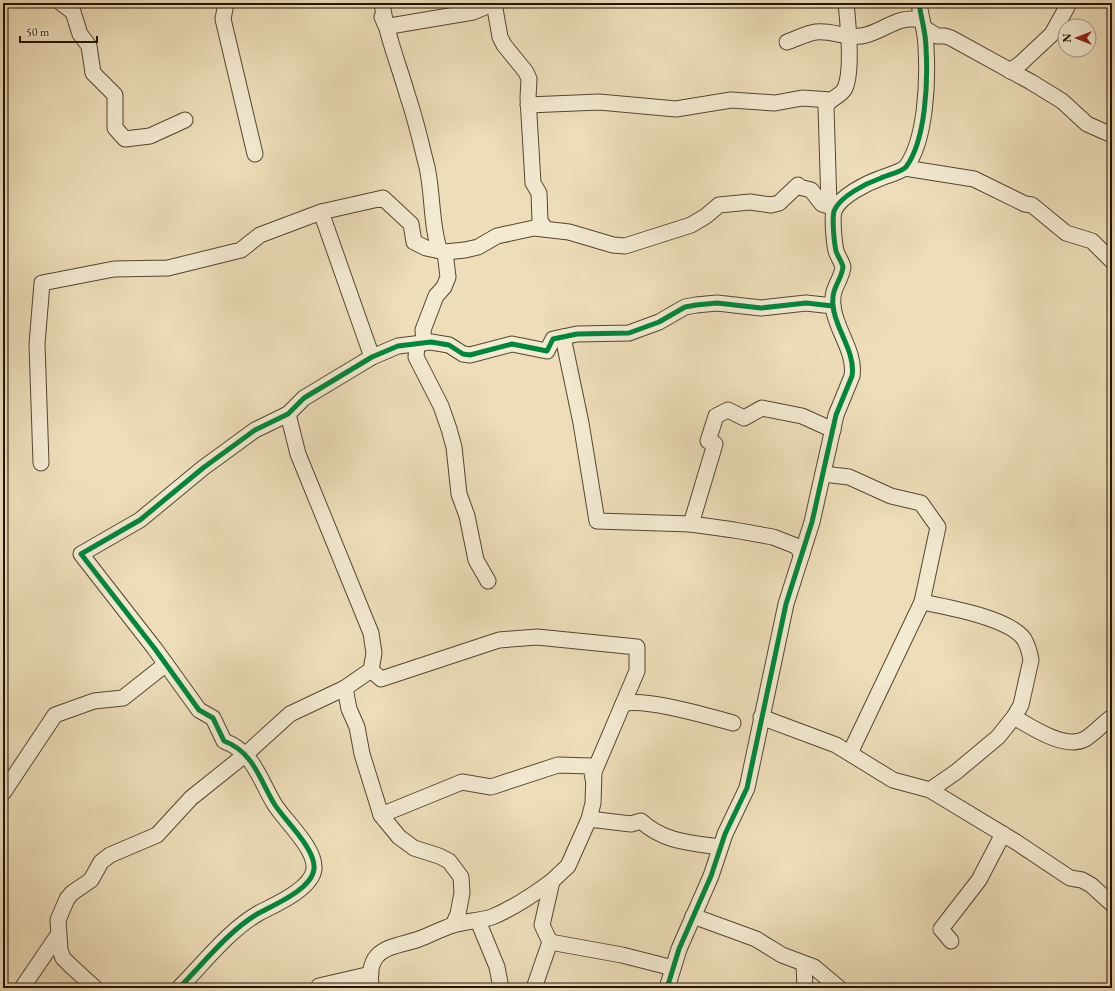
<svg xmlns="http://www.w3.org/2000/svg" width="1115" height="991" font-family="'EB Garamond',serif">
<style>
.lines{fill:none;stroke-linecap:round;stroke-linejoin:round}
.minor-casing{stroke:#554630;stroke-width:17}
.minor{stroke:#f3ead2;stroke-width:15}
.cycleway-casing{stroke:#f3ead2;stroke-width:8}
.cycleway{stroke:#00873e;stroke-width:5}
</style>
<rect width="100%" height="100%" fill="#eddeb9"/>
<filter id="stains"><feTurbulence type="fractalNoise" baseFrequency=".005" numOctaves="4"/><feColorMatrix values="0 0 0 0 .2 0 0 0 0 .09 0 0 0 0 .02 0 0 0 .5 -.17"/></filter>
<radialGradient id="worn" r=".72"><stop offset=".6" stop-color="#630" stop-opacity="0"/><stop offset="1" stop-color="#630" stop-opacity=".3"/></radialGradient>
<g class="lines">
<defs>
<g id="minor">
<path d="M 61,3 L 73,12 L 80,34 L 89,46 L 93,73 L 115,95 L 115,128 L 125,139 L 150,136 L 185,120"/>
<path d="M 226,3 L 223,19 L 255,154"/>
<path d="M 382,3 C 386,35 399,65 408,97 C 416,120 421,144 427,167 C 433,194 431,228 440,251"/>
<path d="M 494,3 L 500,37 L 504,45 L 526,72 L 529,79 L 528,98 L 533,183 L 539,193 L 540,221 L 545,228"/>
<path d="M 382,17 L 385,24 L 390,26 L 473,12 L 485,7 L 487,3"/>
<path d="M 924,28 L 937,36 L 945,36 L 951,38 L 1031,82 L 1062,101 L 1087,124 L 1112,135"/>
<path d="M 787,42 C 796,39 807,33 816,32 C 833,30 849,40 866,35 C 888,29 897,15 922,20"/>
<path d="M 1010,71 L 1021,63 L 1052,34 L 1067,7 L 1067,3"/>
<path d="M 528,105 L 599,102 L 676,109 L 731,100 L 775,103 L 802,98 L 831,100"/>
<path d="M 905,168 L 974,179 L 1025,204 L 1032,205 L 1066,233 L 1092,241 L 1112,261"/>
<path d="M 829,206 L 826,107 C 829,98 841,97 845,88 C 853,71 848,22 846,3"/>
<path d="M 321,212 L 372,357"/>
<path d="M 563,337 L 581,423 L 597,521 L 691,524 L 734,530 L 773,537 L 796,546 L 802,554"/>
<path d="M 424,342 L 423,330 L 436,296 L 444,287 L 448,277 L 445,252"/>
<path d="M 417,345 L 416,357 L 441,406 L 449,429 L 454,447 L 459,494 L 467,516 L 476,560 L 488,581"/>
<path d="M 288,414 L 298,454 L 371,633 L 374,653 L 371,670 L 345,688 L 349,709 L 357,727 L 362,754 L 381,815 L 399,837 L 414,848 L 439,856 L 449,861 L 461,877 L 462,893 L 458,914 L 453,925"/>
<path d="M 41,463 L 37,344 L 42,283 L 114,269 L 168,268 L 241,250 L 260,235 L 321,212 L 383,198 L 411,224 L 414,242 L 426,248 L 445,252 L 465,250 L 478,247 L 497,236 L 534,228 L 569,232 L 613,245 L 625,246 L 691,225 L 706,216 L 719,205 L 750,202 L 771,205 L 779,203 L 798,185 L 799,187 L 811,190 L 822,204 L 829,206 L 834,211"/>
<path d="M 823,474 L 849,477 L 891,496 L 921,503 L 938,527 L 922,602 C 947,607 1009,618 1024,639 C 1027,644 1030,654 1031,660 L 1021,705 L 1014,717 L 998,737 L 956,772 L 930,790"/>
<path d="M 691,524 L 715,444 L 708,441 L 716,416 L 728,410 L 744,418 L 762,408 L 802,416 L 833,430"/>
<path d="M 371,670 L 381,679 L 499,640 L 537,637 L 637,647 L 637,671 L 594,772 L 593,803 L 589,819 L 568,866 L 552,881 L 542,925 L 550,942 L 534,988"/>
<path d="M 623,704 C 643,697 711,717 733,723"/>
<path d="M 761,717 L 836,745 L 893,780 L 930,790 L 1016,842 L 1070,878 L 1082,880 L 1091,885 L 1112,904"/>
<path d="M 1014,717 C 1031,727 1065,750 1085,739 C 1095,733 1103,723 1112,717"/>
<path d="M 850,753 L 922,602"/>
<path d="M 3,793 L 55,715 L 94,701 L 123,698 L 166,664"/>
<path d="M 381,815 L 462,782 L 491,787 L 558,765 L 591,766 L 593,779"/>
<path d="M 589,819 L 631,824 L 641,821 C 664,842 690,843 720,847"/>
<path d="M 693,916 L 756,939 L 782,955 L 814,967 L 839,988"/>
<path d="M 478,921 L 497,967 L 501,988"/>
<path d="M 951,941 L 941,929 L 979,880 L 1003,834"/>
<path d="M 550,942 L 622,955 L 673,968"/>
<path d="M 804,965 L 805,988"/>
<path d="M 22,988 L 58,935"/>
<path d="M 95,988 L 71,966 L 63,958 L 60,950 L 58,920 L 67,899 L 72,893 L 91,880 L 101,862 L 110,855 L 157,835 L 191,798 L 246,754 L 290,714 L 345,688"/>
<path d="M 179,988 C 203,964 229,930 259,913 C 274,905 312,889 314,869 C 316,849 286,822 275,805 C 260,781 254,752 224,741 L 213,718 L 199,710 L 155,649 L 81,554 L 140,520 L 203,468 L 255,430 L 288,414 L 304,398 L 372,357 L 398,346 L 431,342 L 449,345 L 463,354 L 470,355 L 512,344 L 547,351 L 553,339 L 577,334 L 629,333 L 659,322 L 685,307 L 696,305 L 717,303 L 761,308 L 806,303 L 833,306"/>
<path d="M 319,988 L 319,986 L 371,974"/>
<path d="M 372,988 C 369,978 370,964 377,956 C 387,945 406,944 419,939 C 430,935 441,929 453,925 C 466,921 479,921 492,917 C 514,908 533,895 552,881"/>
<path d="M 667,988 L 679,949 L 711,876 L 725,834 L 747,788 L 786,604 L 812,522 L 836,415 L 852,376 C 856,352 835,329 833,306 C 831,287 841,282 843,267 C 842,262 838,257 836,251 C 834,242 832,219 834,211 C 840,196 867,183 881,178 C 888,175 901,172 906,167 C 926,140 928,81 926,48 C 926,33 921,18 919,3"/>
</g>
</defs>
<use href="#minor" class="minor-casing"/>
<use href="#minor" class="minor"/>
<defs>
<g id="cycleway">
<path d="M 179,988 C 203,964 229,930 259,913 C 274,905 312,889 314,869 C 316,849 286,822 275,805 C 260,781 254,752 224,741 L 213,718 L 199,710 L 155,649 L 81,554 L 140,520 L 203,468 L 255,430 L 288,414 L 304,398 L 372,357 L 398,346 L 431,342 L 449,345 L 463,354 L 470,355 L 512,344 L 547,351 L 553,339 L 577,334 L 629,333 L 659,322 L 685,307 L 696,305 L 717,303 L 761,308 L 806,303 L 833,306"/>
<path d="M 667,988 L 679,949 L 711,876 L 725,834 L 747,788 L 786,604 L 812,522 L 836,415 L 852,376 C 856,352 835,329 833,306 C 831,287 841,282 843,267 C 842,262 838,257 836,251 C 834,242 832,219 834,211 C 840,196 867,183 881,178 C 888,175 901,172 906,167 C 926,140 928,81 926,48 C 926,33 921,18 919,3"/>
</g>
</defs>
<use href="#cycleway" class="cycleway-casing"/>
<use href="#cycleway" class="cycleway"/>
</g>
<rect width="1115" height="991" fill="none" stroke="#eddeb9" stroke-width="16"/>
<rect x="4" y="4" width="1107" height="983" fill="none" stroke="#221302" stroke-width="2"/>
<rect x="8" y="8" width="1099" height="975" fill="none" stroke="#221302"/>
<g transform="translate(1077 38) rotate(270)"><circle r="19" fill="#f3ead2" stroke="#9f947f"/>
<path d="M0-3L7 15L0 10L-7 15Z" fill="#8f2418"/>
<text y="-6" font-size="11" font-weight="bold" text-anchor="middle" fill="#221302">N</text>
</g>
<path d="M20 36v6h77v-6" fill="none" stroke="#221302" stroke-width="2"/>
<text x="26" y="36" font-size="12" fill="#221302" stroke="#f3ead2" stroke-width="3" paint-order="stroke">50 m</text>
<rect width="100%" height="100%" filter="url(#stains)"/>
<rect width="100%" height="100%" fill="url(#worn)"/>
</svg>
